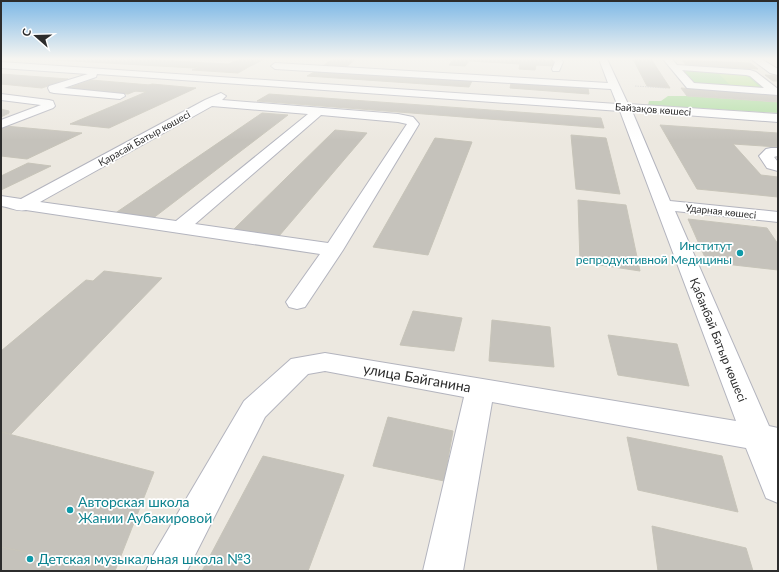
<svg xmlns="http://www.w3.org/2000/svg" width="779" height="572" font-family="Lato,sans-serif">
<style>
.green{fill:#afdda1}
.pitch{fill:#bfe39e}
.building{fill:#c5c2bb;stroke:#c7c4b9}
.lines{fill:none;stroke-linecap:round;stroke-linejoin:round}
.minor-casing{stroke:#b3b4be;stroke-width:2}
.path{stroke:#c8c8c8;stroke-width:1;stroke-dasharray:1.5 1;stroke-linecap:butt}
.minor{fill:#fff;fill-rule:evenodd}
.culture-dot{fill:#0f9aa8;stroke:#fff;stroke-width:1.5}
.labels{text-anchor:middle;stroke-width:3.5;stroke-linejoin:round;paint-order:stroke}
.far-street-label{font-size:10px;fill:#2c2c2c;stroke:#fff}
.culture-label{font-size:12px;fill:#0d838f;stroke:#fff;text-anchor:end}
.street-label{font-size:12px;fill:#2c2c2c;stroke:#fff}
.near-street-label{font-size:14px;fill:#2c2c2c;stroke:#fff}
.near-culture-label{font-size:14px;fill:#0d838f;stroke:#fff;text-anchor:start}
</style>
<rect width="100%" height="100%" fill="#ece8e0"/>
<g class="green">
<path d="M 674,67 L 747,72 L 774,91 L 691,86 Z"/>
<path d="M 668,96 L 687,96 L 778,102 L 778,113 L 648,105 L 649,101 L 661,101 Z"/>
</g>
<path class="pitch" d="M 716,71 L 743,72 L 761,89 L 732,87 Z"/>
<g class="building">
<path d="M 151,59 L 207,63 L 194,68 L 54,60 Z"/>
<path d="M 239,59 L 264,59 L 253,65 L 229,64 Z"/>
<path d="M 332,59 L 356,59 L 346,67 L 323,66 Z"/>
<path d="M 445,59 L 537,59 L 555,61 L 554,66 L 536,65 L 535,70 L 519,69 L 520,64 L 469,61 L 465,66 L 449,65 L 453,60 Z"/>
<path d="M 633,59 L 651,59 L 670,88 L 647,86 Z"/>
<path d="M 682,60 L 750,63 L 758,69 L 686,65 Z"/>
<path d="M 208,63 L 252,65 L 238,73 L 192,70 Z"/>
<path d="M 316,71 L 472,81 L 469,87 L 307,76 Z"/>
<path d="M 1,74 L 68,79 L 42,88 L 1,84 Z"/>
<path d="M 765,75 L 778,76 L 778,81 L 773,81 Z"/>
<path d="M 91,80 L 150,85 L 128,94 L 66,89 Z"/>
<path d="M 511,83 L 588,88 L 589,94 L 510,88 Z"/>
<path d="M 152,84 L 196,88 L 109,128 L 70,124 L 146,92 L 134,91 Z"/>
<path d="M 681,88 L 712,90 L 719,98 L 687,96 Z"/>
<path d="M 712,90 L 778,94 L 778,102 L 719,98 Z"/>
<path d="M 269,94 L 601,118 L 604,128 L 257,101 Z"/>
<path d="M 1,109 L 9,111 L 9,113 L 1,117 Z"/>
<path d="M 262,113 L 288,115 L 152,219 L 114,214 Z"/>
<path d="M 660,125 L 778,133 L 778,147 L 733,144 L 761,175 L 778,177 L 778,197 L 697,189 Z"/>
<path d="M 5,126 L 82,133 L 27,159 L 1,156 L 1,127 Z"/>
<path d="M 335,130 L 367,133 L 279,236 L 233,230 Z"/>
<path d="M 571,135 L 606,138 L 620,194 L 576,189 Z"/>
<path d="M 435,138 L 472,142 L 428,255 L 373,247 Z"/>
<path d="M 28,163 L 51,166 L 1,190 L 1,176 Z"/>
<path d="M 578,200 L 626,205 L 640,271 L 580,262 Z"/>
<path d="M 688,219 L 767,228 L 778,244 L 778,270 L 707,262 Z"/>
<path d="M 104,271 L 162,278 L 11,434 L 1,432 L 1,351 L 86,280 L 93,281 Z"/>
<path d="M 413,311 L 462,318 L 454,351 L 400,345 Z"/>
<path d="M 492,320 L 550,327 L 554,367 L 489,361 Z"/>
<path d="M 608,335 L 677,344 L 689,386 L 618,375 Z"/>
<path d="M 388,417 L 453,431 L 444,481 L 373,466 Z"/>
<path d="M 1,432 L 154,472 L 115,571 L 1,547 Z"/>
<path d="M 627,437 L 722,456 L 738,512 L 638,490 Z"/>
<path d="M 263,456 L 344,475 L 308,571 L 202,571 Z"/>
<path d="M 652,526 L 746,548 L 753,571 L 658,571 Z"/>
<path d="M 1,547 L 115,571 L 1,571 Z"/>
</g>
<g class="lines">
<defs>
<g id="minor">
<path d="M 552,59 L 561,59 L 563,62 L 559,71 L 553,71 L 552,69 L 555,62 Z"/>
<path d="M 599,59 L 607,59 L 628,104 L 778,114 L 778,122 L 632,111 L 670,201 L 778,212 L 778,222 L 675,211 L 769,426 L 778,428 L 778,503 L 766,498 L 746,448 L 492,402 L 463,571 L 423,571 L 464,397 L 325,371 L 308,374 L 265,417 L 187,571 L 146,571 L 152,557 L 244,401 L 291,359 L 325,353 L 736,421 L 620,111 L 97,74 L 96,77 L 64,88 L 124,94 L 125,96 L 120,99 L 54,93 L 50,92 L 48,88 L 49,86 L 88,74 L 1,68 L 1,62 L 617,104 L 611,89 L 275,69 L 271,66 L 275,63 L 608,83 Z"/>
<path d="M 663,59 L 672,59 L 677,65 L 750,70 L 756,72 L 778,89 L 778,95 L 687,88 ZM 682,70 L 746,75 L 750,76 L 764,88 L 694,83 Z"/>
<path d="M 751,59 L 761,59 L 778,69 L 778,75 L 770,73 Z"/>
<path d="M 221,93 L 226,96 L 222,100 L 398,114 L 413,117 L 419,124 L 343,250 L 305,307 L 297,309 L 289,307 L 286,302 L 320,254 L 26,210 C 17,212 10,207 1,206 L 1,196 L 21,199 L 205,100 ZM 212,106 L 308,114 L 176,221 L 40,202 ZM 321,115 L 398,122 L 407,124 L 328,243 L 195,224 Z"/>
<path d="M 1,94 L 49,100 L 53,101 L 55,106 L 53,108 L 1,128 L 1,120 L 41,105 L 1,100 Z"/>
<path d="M 771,148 L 778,148 L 778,156 L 774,157 L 778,162 L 778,171 L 767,168 L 759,156 L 766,149 Z"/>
</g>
</defs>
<use href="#minor" class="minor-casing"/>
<path class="path" d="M 635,86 L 666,88"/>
<use href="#minor" class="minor"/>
</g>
<linearGradient id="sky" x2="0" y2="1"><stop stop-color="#7db8e6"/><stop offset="0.42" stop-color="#f6f5f1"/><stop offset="1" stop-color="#f6f5f1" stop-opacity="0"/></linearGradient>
<rect width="779" height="140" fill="url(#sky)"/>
<g class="culture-dot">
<circle cx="740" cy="253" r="4"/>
<circle cx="70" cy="510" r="4"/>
<circle cx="30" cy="559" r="4"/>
</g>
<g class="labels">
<g class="far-street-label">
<text transform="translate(653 109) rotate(4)" y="4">Байзақов көшесі</text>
<text transform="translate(144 138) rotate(-29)" y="4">Қарасай Батыр көшесі</text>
<text transform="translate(721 211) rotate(6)" y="4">Ударная көшесі</text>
</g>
<g class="culture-label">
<text x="732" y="250">Институт<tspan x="732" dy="14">репродуктивной Медицины</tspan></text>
</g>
<g class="street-label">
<text transform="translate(718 340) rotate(68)" y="4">Қабанбай Батыр көшесі</text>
</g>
<g class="near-street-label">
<text transform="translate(417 378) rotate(10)" y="5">улица Байганина</text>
</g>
<g class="near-culture-label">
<text x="78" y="507">Авторская школа<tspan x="78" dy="16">Жании Аубакировой</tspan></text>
<text x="38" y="564">Детская музыкальная школа №3</text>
</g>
</g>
<rect width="779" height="572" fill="none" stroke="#2c2c2c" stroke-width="4"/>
<g transform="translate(36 36) rotate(290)" stroke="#ffffff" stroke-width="3" paint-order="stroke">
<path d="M0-3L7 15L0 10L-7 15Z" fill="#2c2c2c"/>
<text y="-6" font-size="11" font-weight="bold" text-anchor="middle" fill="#2c2c2c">С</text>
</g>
</svg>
